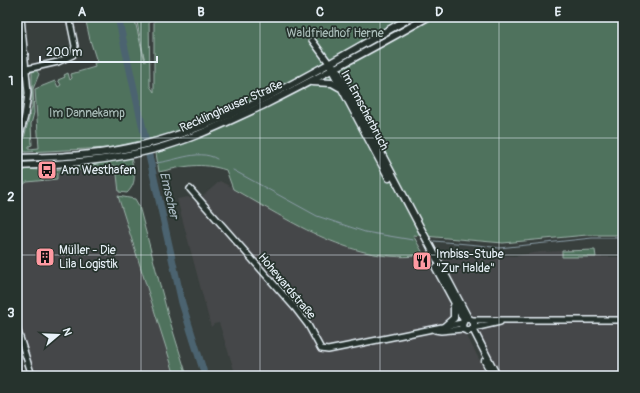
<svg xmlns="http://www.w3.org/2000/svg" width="640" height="393" font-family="Pangolin,sans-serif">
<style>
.built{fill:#454748}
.green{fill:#50725d;stroke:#9cb2aa}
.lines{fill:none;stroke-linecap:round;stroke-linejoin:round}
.stream{stroke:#8a9ca6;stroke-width:1}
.river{stroke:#4c6470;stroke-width:7}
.minor-casing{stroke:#e8f1f8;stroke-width:8}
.major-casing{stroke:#e8f1f8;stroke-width:9}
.minor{stroke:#26332d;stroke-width:5}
.major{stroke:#26332d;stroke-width:6}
.grid{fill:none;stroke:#e8f1f8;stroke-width:1;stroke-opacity:0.55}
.labels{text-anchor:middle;stroke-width:3.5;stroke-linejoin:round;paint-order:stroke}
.park-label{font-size:12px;fill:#abbeba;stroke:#26332d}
.street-label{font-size:12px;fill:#e8f1f8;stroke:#26332d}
.poi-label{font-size:12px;fill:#e8f1f8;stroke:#26332d;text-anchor:start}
.water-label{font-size:13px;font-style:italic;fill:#aab9c2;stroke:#26332d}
.neatline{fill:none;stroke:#e8f1f8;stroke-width:1.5}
.grid-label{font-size:13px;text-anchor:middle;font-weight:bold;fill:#e8f1f8}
</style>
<rect width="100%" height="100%" fill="#383f3d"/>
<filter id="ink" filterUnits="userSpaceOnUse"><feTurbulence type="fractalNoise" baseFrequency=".025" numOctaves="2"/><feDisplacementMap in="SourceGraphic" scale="8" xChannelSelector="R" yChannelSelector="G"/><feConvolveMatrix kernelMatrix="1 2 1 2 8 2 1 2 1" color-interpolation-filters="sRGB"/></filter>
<g filter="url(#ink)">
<g class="built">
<path d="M 17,61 L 20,62 L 20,84 L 22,86 L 21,105 L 17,117 Z"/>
<path d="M 116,166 L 120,195 L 118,196 L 175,376 L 35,376 L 17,319 L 17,204 L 24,184 L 29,181 L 57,179 L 56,173 Z"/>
<path d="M 220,181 L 314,233 L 365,253 L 414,257 L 424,255 L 488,376 L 236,376 L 219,323 L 214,324 L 211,327 L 177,199 L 188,197 L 196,202 Z"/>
<path d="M 562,251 L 562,257 L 623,257 L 623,376 L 501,376 L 466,309 L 457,287 L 451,280 L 438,255 L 515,256 L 540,252 Z"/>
</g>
<g class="green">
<path d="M 85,17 L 134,17 L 145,62 L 136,17 L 149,17 L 150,86 L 154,92 L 154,17 L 623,17 L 623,235 L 587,235 L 503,243 L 413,235 L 424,255 C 355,266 291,221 233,189 L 226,170 C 201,162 185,166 159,172 L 156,153 L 166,150 L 163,136 L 108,148 L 25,152 L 22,146 L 32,107 L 32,71 L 36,70 L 39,74 L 33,89 L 34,113 L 31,124 L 32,145 L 29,146 L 29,149 L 39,148 L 35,89 L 55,81 L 58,87 L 61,85 L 58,80 L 65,77 L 64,75 L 68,73 L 70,80 L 72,78 L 71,74 L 95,67 L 94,63 L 97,62 L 90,40 Z"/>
<path d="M 17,59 L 21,60 L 23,64 L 25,93 L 17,128 C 17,114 22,100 22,86 L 20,84 L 20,62 Z"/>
<path d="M 131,158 C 134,172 138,182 127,193 L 119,192 L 116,166 L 57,173 L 57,179 L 27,182 L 24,184 L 17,204 L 17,175 L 22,171 L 28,169 L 48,171 Z"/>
<path d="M 118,196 L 135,199 L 139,206 L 168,315 L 187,376 L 175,376 Z"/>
<path d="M 595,250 L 596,257 L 562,257 L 562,251 Z"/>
</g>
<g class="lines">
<g class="stream">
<path d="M 150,163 C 172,164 197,147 217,159"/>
<path d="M 233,170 L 317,216 L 365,232 L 413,240"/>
<path d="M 434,241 L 478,245 L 499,248 L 592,238 L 623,238"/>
</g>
<path class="river" d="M 118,17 L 182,303 L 205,376"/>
<defs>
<g id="minor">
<path d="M 312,40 L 329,63"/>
<path d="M 17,54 L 25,54"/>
<path d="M 27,69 L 58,62 L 73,55 L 75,46 L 69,17"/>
<path d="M 17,146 L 25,116 L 28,93 L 21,17"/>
<path d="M 190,189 L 295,308 L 308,325 L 321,349 L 328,350 L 462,323"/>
<path d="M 473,320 L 623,320"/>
<path d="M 17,328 L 32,376"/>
<path d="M 474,328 L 500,322"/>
<path d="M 435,330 L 441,331 L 463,329"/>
</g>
<g id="major">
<path d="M 333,66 L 339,73 L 468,318 L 474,322 L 474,328 L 468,331 L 463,329 L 462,325 L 464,320 L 468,318"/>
<path d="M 331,68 L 389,178"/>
<path d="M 312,82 L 332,83 L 339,87"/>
<path d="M 17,158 C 55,157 92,156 129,148 C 231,127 322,66 412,17"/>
<path d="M 17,166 C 64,164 109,161 155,149 C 193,139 227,122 262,106 C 318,78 373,48 428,17"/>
<path d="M 436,268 L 464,320"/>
<path d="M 445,326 L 454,318 L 454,306"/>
<path d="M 473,329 L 497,376"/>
<path d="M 485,361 L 493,376"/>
</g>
</defs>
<use href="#minor" class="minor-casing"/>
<use href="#major" class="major-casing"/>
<use href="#minor" class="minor"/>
<use href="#major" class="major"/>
</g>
</g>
<path class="grid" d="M 141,17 L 141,376M 260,17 L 260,376M 380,17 L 380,376M 499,17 L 499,376M 17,138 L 623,138M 17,255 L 623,255"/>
<defs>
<symbol id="bus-square" viewBox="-11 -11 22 22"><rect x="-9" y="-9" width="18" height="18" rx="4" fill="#ff9aa2" stroke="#26332d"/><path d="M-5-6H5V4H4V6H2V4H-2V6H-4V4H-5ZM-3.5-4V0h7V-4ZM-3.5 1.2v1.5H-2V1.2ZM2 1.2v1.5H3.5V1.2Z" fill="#111"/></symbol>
<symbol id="building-square" viewBox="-11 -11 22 22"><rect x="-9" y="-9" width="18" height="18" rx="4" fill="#ff9aa2" stroke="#26332d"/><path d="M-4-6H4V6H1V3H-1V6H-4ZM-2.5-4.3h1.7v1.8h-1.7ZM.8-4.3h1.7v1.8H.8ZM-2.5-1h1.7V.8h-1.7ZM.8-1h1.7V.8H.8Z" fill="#111"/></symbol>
<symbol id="restaurant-square" viewBox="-11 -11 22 22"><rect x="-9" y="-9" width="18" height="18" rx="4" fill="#ff9aa2" stroke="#26332d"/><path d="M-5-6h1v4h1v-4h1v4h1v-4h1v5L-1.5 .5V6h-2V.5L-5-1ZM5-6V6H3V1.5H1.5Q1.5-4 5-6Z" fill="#111"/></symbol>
</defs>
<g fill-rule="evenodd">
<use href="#bus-square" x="36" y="159" width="22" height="22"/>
<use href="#building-square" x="34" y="246" width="22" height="22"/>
<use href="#restaurant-square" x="411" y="250" width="22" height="22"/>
</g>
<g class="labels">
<g class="park-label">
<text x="335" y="37">Waldfriedhof Herne</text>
<text x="87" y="117">Im Dannekamp</text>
</g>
<g class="street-label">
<text transform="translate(231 106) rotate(-24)" y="4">Recklinghauser Straße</text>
<text transform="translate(365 110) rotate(62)" y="4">Im Emscherbruch</text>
<text transform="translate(287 286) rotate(50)" y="4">Hohewardstraße</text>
</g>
<g class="poi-label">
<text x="61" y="174">Am Westhafen</text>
<text x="59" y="254">Müller - Die<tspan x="59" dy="14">Lila Logistik</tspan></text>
<text x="436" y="258">Imbiss-Stube<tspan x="436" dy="14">"Zur Halde"</tspan></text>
</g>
<g class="water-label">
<text transform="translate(170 195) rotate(77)" y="5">Emscher</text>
</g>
</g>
<rect width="640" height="393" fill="none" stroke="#26332d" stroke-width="44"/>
<g transform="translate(58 335) rotate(71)" stroke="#26332d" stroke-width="3" paint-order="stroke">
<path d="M0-3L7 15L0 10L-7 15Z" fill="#e8f1f8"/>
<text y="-6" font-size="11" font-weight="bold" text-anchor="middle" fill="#e8f1f8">N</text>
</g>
<path d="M40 56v6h117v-6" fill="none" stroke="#e8f1f8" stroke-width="2"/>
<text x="46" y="56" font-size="12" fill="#e8f1f8" stroke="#26332d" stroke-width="3" paint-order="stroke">200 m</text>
<rect x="22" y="22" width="596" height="349" class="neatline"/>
<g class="grid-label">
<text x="82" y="16">A</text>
<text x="201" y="16">B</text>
<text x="320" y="16">C</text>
<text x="439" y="16">D</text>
<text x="558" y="16">E</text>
<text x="11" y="85">1</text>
<text x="11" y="201">2</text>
<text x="11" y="317">3</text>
</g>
</svg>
